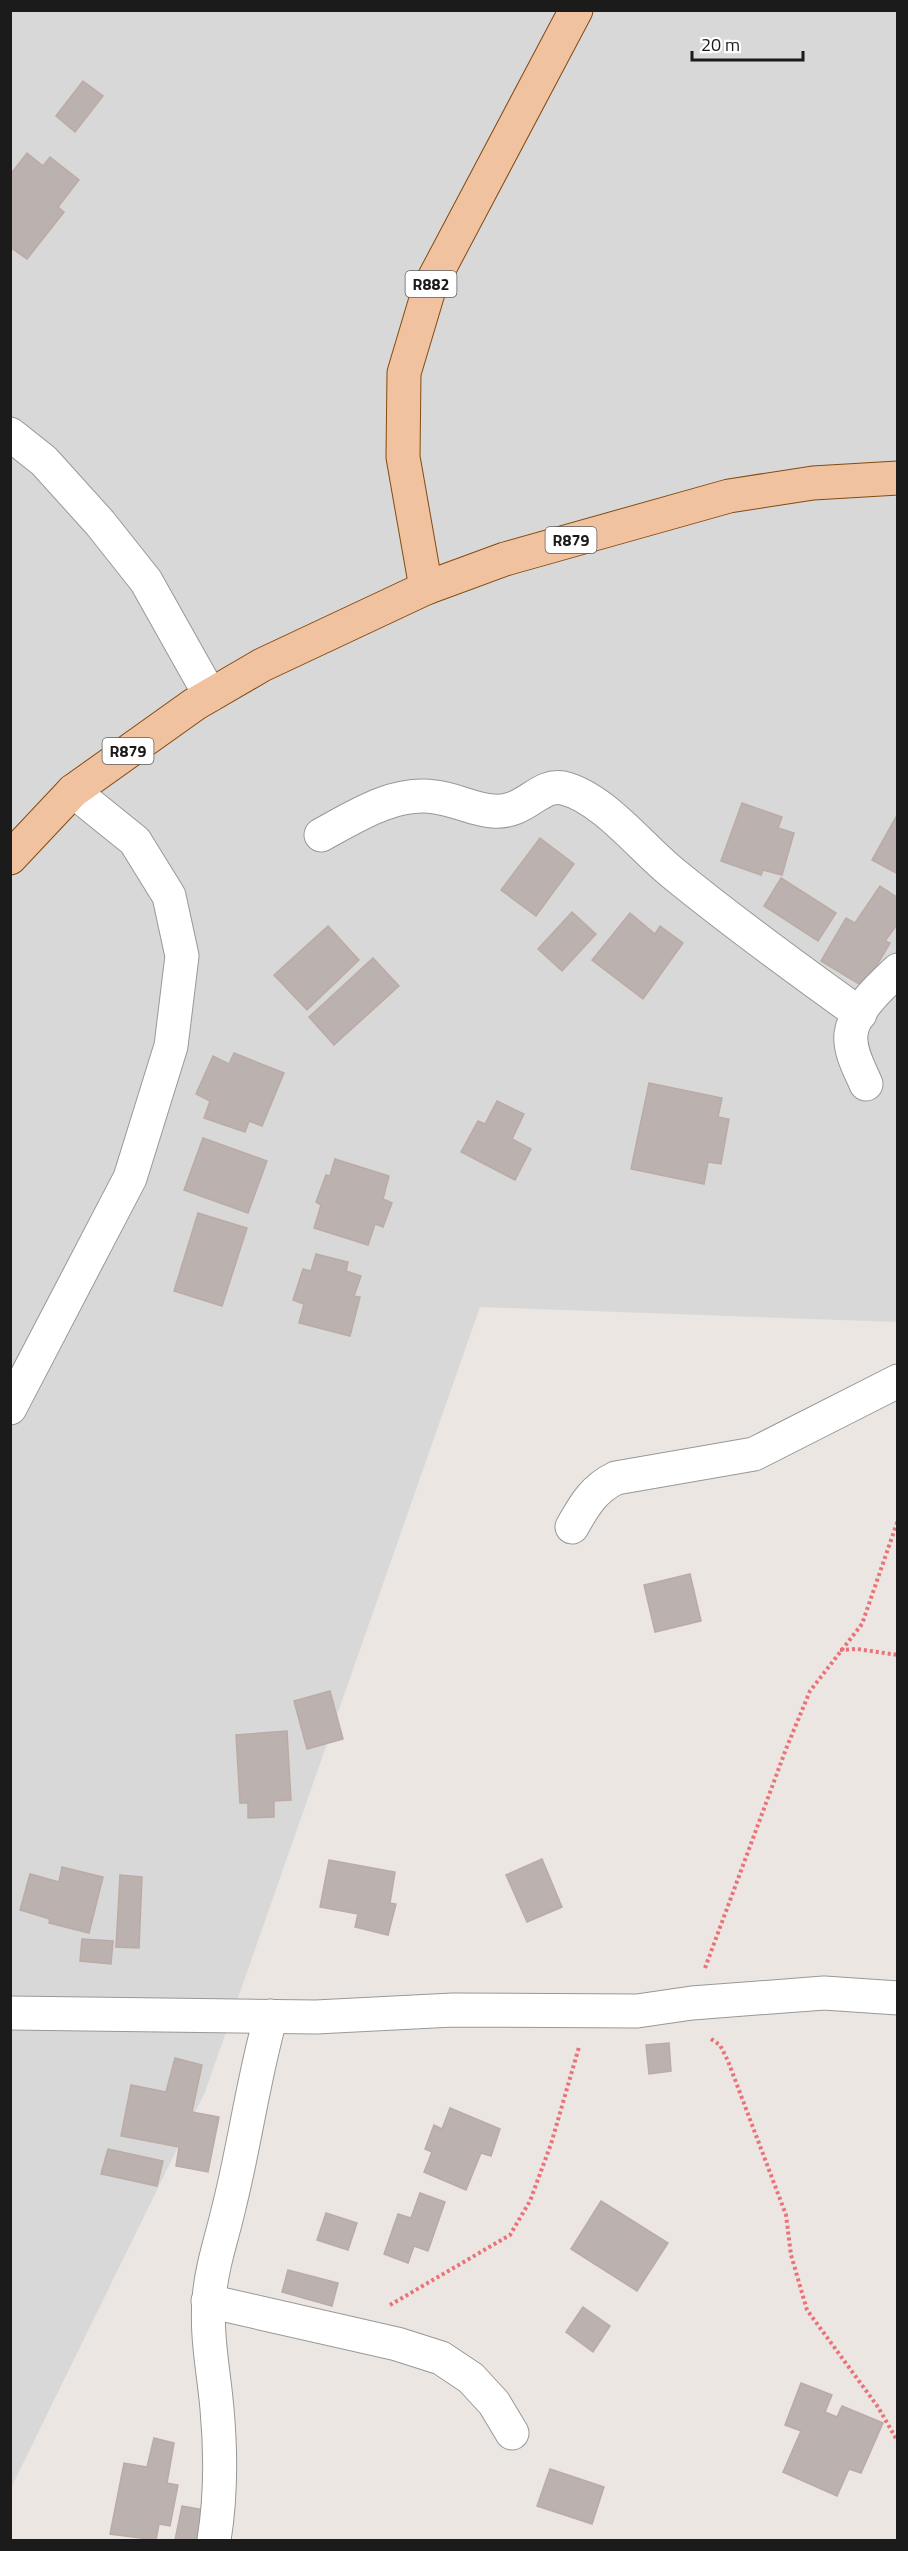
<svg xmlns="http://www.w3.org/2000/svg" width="908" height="2551" font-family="'Titillium Web',sans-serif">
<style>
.residential{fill:#d9d8d8}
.building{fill:#bbb1ae;stroke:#bbaba5;stroke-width:1.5}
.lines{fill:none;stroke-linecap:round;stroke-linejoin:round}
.minor-casing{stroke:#989898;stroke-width:35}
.major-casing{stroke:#824b0f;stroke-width:35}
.path{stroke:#ea7379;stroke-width:4;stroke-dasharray:3 3;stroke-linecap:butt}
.minor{stroke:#fff;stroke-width:33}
.major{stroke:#f1c2a0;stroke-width:33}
.labels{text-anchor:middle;stroke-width:4.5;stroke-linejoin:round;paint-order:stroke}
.shield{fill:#fff;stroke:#5f5f5f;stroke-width:1.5}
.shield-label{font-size:16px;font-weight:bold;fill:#1b1b1b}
</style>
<rect width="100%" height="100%" fill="#ebe6e1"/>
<path class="residential" d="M 11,11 L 897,11 L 897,1322 L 480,1307 L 205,2092 L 11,2488 Z"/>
<g class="building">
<path d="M 83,81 L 103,96 L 75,132 L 56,116 Z"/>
<path d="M 27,153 L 43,166 L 50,157 L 79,180 L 58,207 L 64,212 L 27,259 L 10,247 L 10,175 Z"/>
<path d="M 742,803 L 782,817 L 778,828 L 794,833 L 782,875 L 763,870 L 761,875 L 721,861 Z"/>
<path d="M 896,817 L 898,818 L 898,874 L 872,860 Z"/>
<path d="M 540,838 L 574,864 L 536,916 L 501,890 Z"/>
<path d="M 781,878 L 836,913 L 818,941 L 764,906 Z"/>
<path d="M 880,886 L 898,898 L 898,923 L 885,941 L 890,943 L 864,987 L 821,961 L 846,918 L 855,923 Z"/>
<path d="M 572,912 L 596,934 L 562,971 L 538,949 Z"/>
<path d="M 630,913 L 655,934 L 660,926 L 683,943 L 643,999 L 592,960 Z"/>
<path d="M 328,926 L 359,960 L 307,1010 L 274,975 Z"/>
<path d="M 373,958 L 399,986 L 334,1045 L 309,1017 Z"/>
<path d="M 234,1053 L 284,1073 L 262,1126 L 249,1121 L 245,1132 L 204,1118 L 210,1101 L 196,1094 L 213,1056 L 229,1064 Z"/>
<path d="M 649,1083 L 722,1098 L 718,1117 L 729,1119 L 721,1164 L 708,1162 L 704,1184 L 631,1169 Z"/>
<path d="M 497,1101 L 524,1114 L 512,1139 L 531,1149 L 515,1180 L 461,1152 L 478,1121 L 485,1124 Z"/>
<path d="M 203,1138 L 267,1161 L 248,1213 L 184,1190 Z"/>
<path d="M 335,1159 L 389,1176 L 383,1199 L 392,1203 L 383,1227 L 375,1224 L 368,1245 L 314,1228 L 321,1205 L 316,1202 L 326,1175 L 330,1176 Z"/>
<path d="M 198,1213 L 247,1228 L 222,1306 L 174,1291 Z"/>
<path d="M 316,1254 L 348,1262 L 346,1271 L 361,1276 L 354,1296 L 360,1297 L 350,1336 L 299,1323 L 304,1304 L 293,1300 L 303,1269 L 311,1271 Z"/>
<path d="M 690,1574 L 701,1621 L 655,1632 L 644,1585 Z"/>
<path d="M 330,1691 L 343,1739 L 307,1749 L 294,1701 Z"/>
<path d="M 287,1731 L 291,1800 L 274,1801 L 274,1817 L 248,1818 L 248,1803 L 240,1803 L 236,1735 Z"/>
<path d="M 542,1859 L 562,1907 L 527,1922 L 506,1875 Z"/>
<path d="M 329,1860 L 395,1872 L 390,1903 L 396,1904 L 388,1935 L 355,1927 L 358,1914 L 320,1907 Z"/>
<path d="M 62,1867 L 103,1877 L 89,1933 L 49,1923 L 50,1919 L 20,1910 L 30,1874 L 59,1882 Z"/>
<path d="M 120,1875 L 142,1877 L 139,1948 L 116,1947 Z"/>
<path d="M 82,1939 L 113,1941 L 111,1964 L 80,1961 Z"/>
<path d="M 669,2043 L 671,2071 L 649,2074 L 646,2045 Z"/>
<path d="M 175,2058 L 202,2065 L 192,2112 L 219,2117 L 208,2172 L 176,2166 L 179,2147 L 121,2136 L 131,2085 L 166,2092 Z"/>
<path d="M 450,2108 L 500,2129 L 491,2156 L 481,2153 L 466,2190 L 424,2172 L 432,2152 L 425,2149 L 434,2125 L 442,2129 Z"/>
<path d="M 108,2149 L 163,2161 L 157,2186 L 101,2174 Z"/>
<path d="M 420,2193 L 445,2202 L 428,2251 L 414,2246 L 408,2263 L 384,2254 L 398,2214 L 411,2218 Z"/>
<path d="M 601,2201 L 668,2243 L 637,2291 L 571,2249 Z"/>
<path d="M 326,2213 L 357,2223 L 348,2250 L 317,2240 Z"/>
<path d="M 288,2270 L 338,2283 L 332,2306 L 282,2292 Z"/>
<path d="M 583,2307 L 610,2326 L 593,2352 L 566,2332 Z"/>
<path d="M 801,2383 L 832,2395 L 825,2412 L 837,2417 L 842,2406 L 883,2423 L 861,2473 L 849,2469 L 837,2496 L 783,2472 L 801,2431 L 785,2425 Z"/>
<path d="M 154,2438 L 174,2443 L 167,2483 L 178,2485 L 170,2526 L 159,2524 L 156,2540 L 110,2534 L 124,2463 L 147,2467 Z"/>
<path d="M 550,2469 L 604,2487 L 592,2524 L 537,2506 Z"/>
<path d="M 182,2506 L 205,2510 L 199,2540 L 175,2540 Z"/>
</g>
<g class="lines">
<defs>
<g id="minor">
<path d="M 10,434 L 44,461 L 100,523 L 146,581 L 210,695"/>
<path d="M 321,835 C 356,816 394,791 435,797 C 455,799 473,810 493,811 C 525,814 539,783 563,788 C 604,798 642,849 674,874 C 734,923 797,969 860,1014"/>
<path d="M 866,1084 C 860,1070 849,1051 851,1034 C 854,1010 881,986 898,970"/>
<path d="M 10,1408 L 130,1178 L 171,1046 L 182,956 L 169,896 L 135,841 L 73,791"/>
<path d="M 572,1527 C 584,1506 593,1489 616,1478 L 754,1454 L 898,1381"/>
<path d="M 10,2013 L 316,2017 L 453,2010 L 637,2011 L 692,2003 L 824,1993 L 898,1998"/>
<path d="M 208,2301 L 397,2344 L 441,2358 L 471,2378 L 494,2403 L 512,2433"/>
<path d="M 214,2540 C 221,2497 221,2453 217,2409 C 214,2373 206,2337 209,2300 C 211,2268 222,2238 229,2207 C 245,2144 253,2079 271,2016"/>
</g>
<g id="major">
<path d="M 426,588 L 403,457 L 404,373 L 430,286 L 576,10"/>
<path d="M 10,858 L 73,791 L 195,704 L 262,665 L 426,588 L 505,559 L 729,496 L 813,483 L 898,478"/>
</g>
</defs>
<use href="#minor" class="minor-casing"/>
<use href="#major" class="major-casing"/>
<g class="path">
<path d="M 840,1650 L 857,1649 L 898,1655"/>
<path d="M 705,1968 L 786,1749 L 810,1691 L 862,1624 L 898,1520"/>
<path d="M 711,2039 L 720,2045 L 728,2061 L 786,2215 L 791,2255 L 807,2310 L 878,2407 L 898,2442"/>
<path d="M 390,2305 L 510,2235 L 530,2201 L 551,2144 L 579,2047"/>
</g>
<use href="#minor" class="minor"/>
<use href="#major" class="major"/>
</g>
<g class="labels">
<g class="shield">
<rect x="405.5" y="271" width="51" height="26" rx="4.5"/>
<rect x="545.5" y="527" width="51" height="26" rx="4.5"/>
<rect x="102.5" y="738" width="51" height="26" rx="4.5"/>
</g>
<g class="shield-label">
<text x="431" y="290">R882</text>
<text x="571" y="546">R879</text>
<text x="128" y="757">R879</text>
</g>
</g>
<rect width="908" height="2551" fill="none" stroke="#1b1b1b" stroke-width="24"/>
<path d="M692 51v9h111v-9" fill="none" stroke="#1b1b1b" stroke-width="3"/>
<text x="701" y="51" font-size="18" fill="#1b1b1b" stroke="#ffffff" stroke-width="4.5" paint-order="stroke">20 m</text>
</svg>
